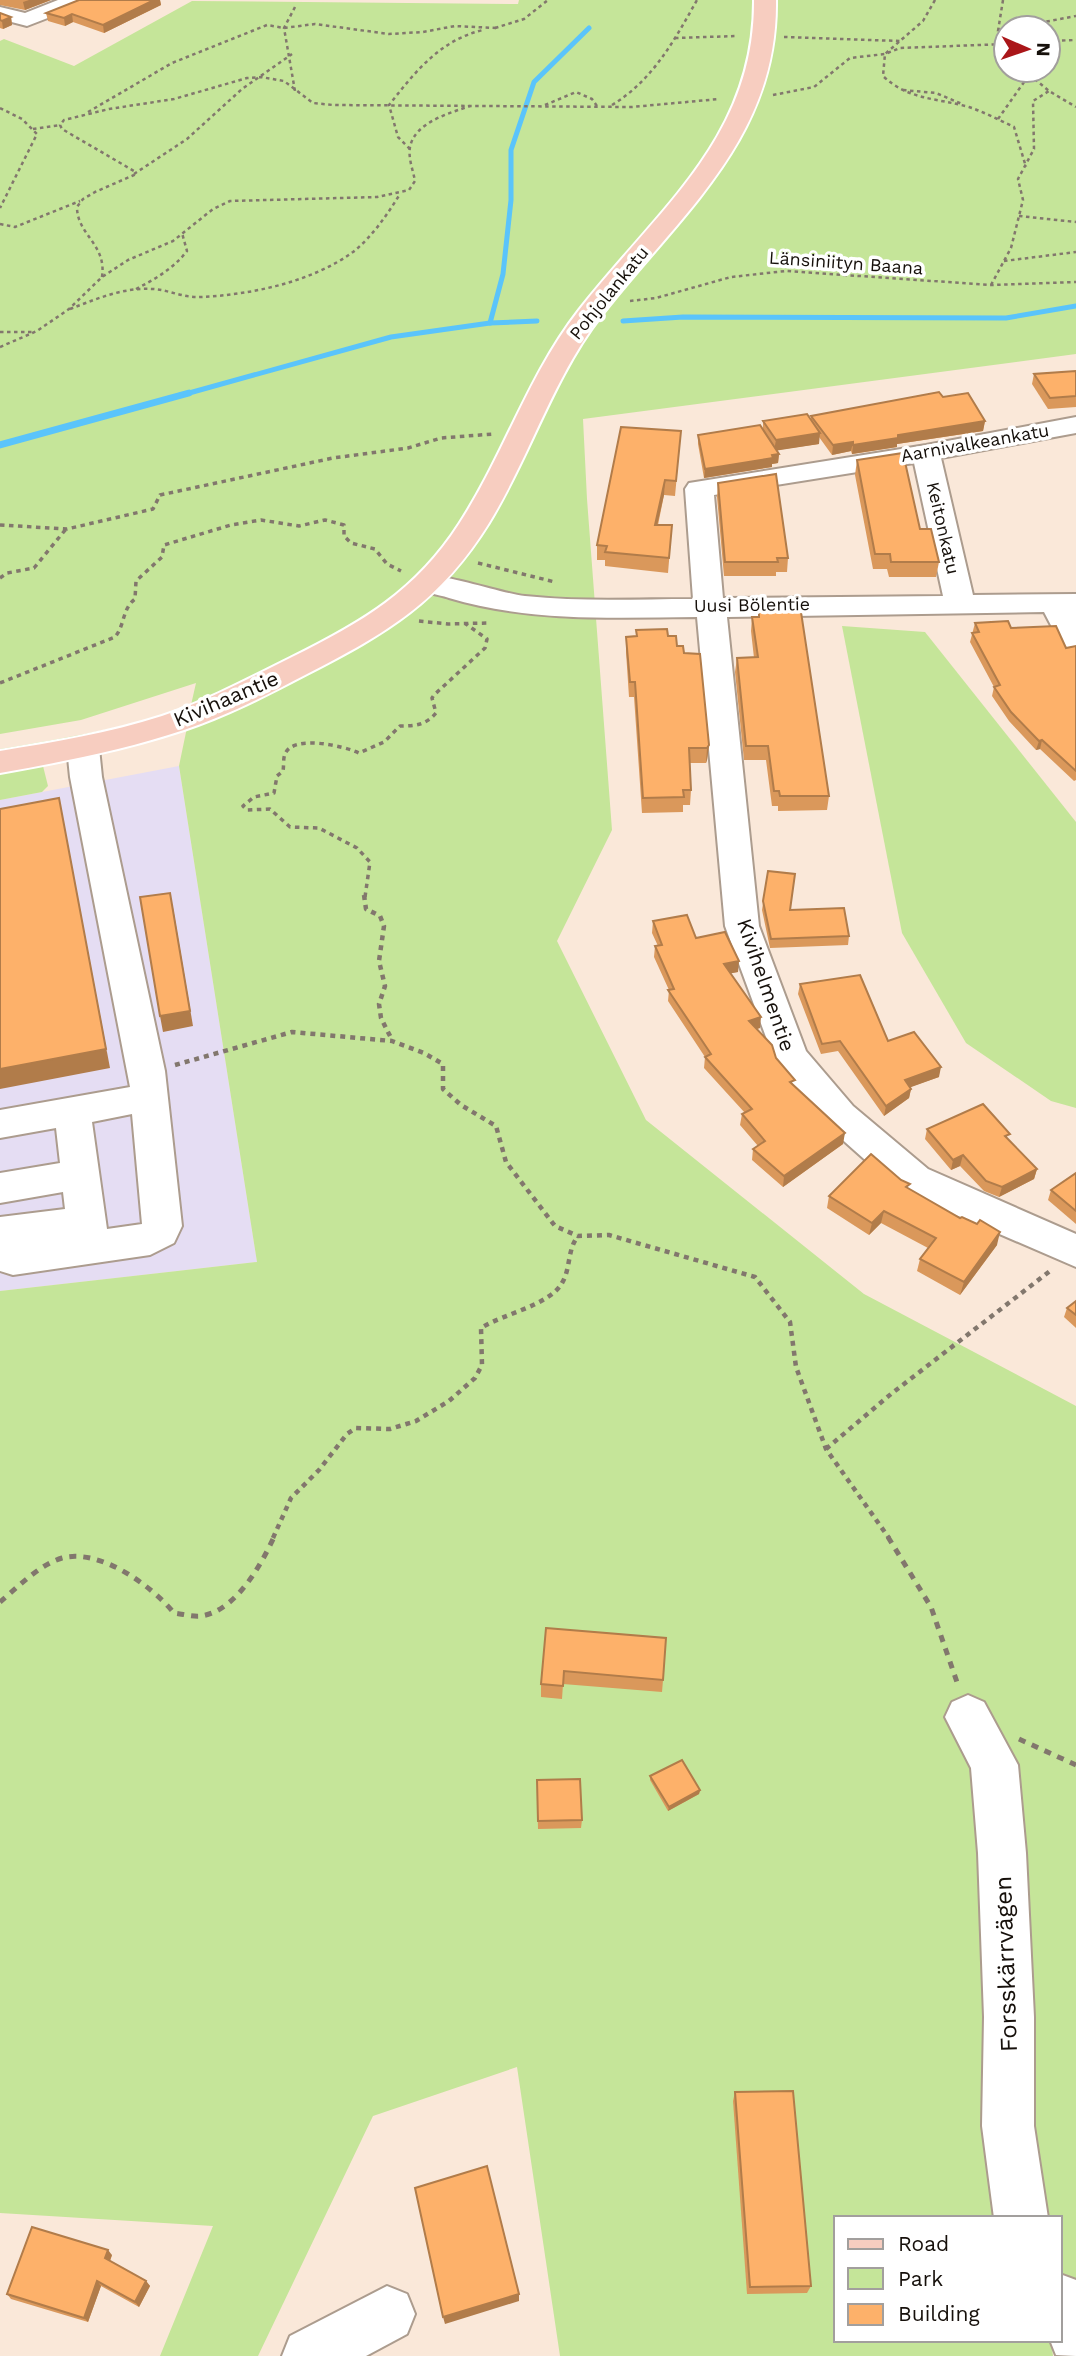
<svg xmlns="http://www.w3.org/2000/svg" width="1076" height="2356" font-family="'Work Sans',sans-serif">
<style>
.commercial{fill:#e5ddf3}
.green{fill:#c5e599;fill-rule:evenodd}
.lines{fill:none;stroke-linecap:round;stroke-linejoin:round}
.stream-far1{stroke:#5ac4fb;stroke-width:5}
.stream{stroke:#5ac4fb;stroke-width:7}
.minor-casing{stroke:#ac9c8e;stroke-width:4}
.major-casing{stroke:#fff;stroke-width:4}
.path-far3{stroke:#82776d;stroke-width:2.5;stroke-dasharray:3.5 3.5;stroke-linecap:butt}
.path-far2{stroke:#82776d;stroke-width:3.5;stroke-dasharray:4.5 4.5;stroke-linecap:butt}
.path-far1{stroke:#82776d;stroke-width:4.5;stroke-dasharray:5 5;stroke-linecap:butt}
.path{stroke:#82776d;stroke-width:5;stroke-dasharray:7 7;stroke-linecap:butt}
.minor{fill:#fff;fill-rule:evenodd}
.major{fill:#f7cdc0;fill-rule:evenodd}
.wall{fill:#da985b}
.shaded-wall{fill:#b17c4a}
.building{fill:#fdb16a;stroke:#b17c4a;stroke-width:2}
.labels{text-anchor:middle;stroke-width:7;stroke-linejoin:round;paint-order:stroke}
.far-street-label{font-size:18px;fill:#16100b;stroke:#fff}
.street-label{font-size:21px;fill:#16100b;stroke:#fff}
.near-street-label{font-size:24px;fill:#16100b;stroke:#fff}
</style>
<rect width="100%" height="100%" fill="#fae8d9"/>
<path class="commercial" d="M 179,766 L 257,1262 L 0,1291 L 0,800 Z"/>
<g class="green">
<path d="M 519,0 L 1076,0 L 1076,354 L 583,419 L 587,499 L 612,830 L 557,941 L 646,1120 L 864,1294 L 1076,1406 L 1076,2313 L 1060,2330 L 1060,2218 L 836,2218 L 836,2340 L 1051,2340 L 1053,2356 L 560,2356 L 517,2067 L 373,2116 L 258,2356 L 160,2356 L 213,2226 L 0,2213 L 0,1291 L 257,1262 L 179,766 L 190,713 L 0,755 L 0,749 C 65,738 129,728 191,705 L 196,683 L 81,720 L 0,734 L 0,41 L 4,39 L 74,66 L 192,1 L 518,4 ZM 1006,28 L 1048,28 L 1048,70 L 1006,70 Z"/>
<path d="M 842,626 L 925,632 L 1076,822 L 1076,1108 L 1051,1101 L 966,1043 L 902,933 Z"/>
<path d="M 43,766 L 48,786 L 42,792 L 0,800 L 0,773 Z"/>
</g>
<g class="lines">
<g class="stream-far1">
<path d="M 623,321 L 683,317 L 1006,318 L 1076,306"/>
<path d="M 490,323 L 503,274 L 511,200 L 511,150 L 534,82 L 589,28"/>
<path d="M 182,395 L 391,337 L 490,323 L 537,321"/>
</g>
<path class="stream" d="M 0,445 L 189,393"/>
<defs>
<g id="minor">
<path d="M 58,0 L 88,0 L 84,4 L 27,26 L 0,19 L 0,7 L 25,13 Z"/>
<path d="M 1076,417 L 1076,433 L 941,458 L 973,595 L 1076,594 L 1076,654 L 1065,652 L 1044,612 L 727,617 L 759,926 L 806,1051 L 853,1106 L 928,1169 L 1076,1234 L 1076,1267 L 900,1191 L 827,1126 L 777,1067 L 725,926 L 697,617 C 613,618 529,622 449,598 C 437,594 422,593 415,583 L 419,577 C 441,571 498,593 525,596 C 581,602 638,599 693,599 L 685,489 L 689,483 L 926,445 ZM 914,463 L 943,596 L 723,598 L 714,495 Z"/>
<path d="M 83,738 L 94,741 L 99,748 L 102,777 L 165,1071 L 182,1226 L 174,1243 L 150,1255 L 13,1275 L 0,1271 L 0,1217 L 65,1209 L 63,1192 L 0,1203 L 0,1173 L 60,1163 L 56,1128 L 0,1138 L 0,1110 L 130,1087 L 70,777 L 67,748 L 72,741 ZM 132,1114 L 142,1224 L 107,1229 L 92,1122 Z"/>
<path d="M 968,1695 L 984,1702 L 1018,1765 L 1026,1853 L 1034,2017 L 1034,2126 L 1048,2218 L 994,2218 L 982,2126 L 984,2017 L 978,1853 L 971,1768 L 945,1717 L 952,1702 Z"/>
<path d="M 1060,2274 L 1076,2280 L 1076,2356 L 1056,2355 L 1050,2340 L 1060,2340 Z"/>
<path d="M 387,2286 L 407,2294 L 415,2314 L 407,2334 L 366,2356 L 282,2356 L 290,2336 Z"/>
</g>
<path id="major" d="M 754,0 L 776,0 C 778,139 679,215 601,316 C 553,378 530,456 489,523 C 440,602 387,633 307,674 C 267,695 226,716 184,730 C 124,750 62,762 0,773 L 0,751 C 54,742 109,733 162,716 C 207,701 250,678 292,657 C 361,623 416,591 459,524 C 504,455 528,375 579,310 C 657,210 755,138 754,0 Z"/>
</defs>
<use href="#minor" class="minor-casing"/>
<use href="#major" class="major-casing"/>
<g class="path-far3">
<path d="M 935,0 L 923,21 L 885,54 L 883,76 C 908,100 937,98 969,107 C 984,112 999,120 1014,127 L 1026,167"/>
<path d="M 1003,0 L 998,31 L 1006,49"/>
<path d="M 295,7 L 284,28 L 295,91"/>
<path d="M 495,28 L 524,19 L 548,0"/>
<path d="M 1012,28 L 1076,16"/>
<path d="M 998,30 L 1006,29"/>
<path d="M 784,37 L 900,41"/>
<path d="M 675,38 L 737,36"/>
<path d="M 1048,41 L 1076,40"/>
<path d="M 1024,70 L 1049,91 L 1076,107"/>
<path d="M 903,90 L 936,93 L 962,104"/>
<path d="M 773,95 L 814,87 L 850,58 L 885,54 L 900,48 L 1006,44"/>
<path d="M 545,105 L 576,92 L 592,99 L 597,106"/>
<path d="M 612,105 C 653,80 674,41 697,0"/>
<path d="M 0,108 L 22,119 L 37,134 L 0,208"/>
<path d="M 88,112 L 172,63 L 267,25 L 284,28 L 315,24 L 389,34 L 423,32 L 455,26 L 496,28"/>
<path d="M 998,119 L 1029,75"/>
<path d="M 33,129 L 60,125"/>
<path d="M 410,149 L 398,137 L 389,105 C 415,72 440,40 483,30"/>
<path d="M 134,174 L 187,139 L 242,89 L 292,54"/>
<path d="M 1019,216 L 1076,222"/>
<path d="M 0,224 L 15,227 L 80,201"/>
<path d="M 1004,261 L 1076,252"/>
<path d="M 102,277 C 107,244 77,235 77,207 L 83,199 L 95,192 L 134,175 L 134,171 L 62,129 L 60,125 L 64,120 L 109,109 L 174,99 L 247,78 L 261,77 L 284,81 L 313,103 L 333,105 L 632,107 L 719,99"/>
<path d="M 991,285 L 1011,248 L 1023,200 L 1018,179 L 1034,149 L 1033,101 L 1049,91"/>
<path d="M 136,289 C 155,279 173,269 187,251 L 182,233"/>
<path d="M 630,301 L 656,298 L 731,277 L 786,271 L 991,285 L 1076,282"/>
<path d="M 70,309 C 96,299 124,287 153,289 C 169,290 184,298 200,297 C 250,295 312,282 353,252 C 372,237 387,215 400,194"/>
<path d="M 0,332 L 33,332"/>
<path d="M 0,347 L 37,331 L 69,309 L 102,277 L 128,260 L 173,241 L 213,209 L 230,201 L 377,197 L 409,190 L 415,181 C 413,170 408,158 410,147 C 415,122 450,113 470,106"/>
</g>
<g class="path-far2">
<path d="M 0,525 L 67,529 L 153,509 L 160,495 L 333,458 L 408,448 L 441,438 L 493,434"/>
<path d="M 478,563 L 555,582"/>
<path d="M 0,578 L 7,573 L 34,568 L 66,529"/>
<path d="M 419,621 L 448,624 L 487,623"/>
<path d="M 0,683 L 115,637 C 125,625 122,609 135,599 L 136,581 L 162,557 L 164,545 L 231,525 L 261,520 L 299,526 L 325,520 L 344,525 L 344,536 L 351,543 L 375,549 L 387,564 L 401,571"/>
<path d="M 365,897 L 370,862 L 357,848 L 319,828 L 290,827 L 270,809 L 247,810 L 243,806 L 254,797 L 274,793 L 277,776 L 283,771 C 284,766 283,758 285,754 C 293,734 344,746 359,753 L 384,742 L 400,726 C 415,726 426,725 436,713 L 432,698 L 434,695 L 485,648 L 487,639 L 466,624"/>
</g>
<g class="path-far1">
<path d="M 364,895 L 366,909 L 380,916 L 384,926 L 379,961 L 385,986 L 379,1004 L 381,1018 L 392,1040"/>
<path d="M 175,1065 L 292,1032 L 392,1041 L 424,1053 L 443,1064 L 443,1089 L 461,1105 L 496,1126 L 506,1162 L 555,1226 L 578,1236 L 609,1235 L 755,1277 L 790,1322 L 796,1367 L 826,1449 L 889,1538"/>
<path d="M 826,1449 L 891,1394 L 1050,1271"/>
<path d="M 273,1538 L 291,1498 L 319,1470 L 347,1434 L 356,1428 L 390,1429 L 416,1421 L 449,1401 L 475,1378 L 482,1365 L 481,1328 C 503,1314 550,1305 562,1283 C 571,1268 567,1250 578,1236"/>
</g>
<g class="path">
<path d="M 888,1537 L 931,1607 L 958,1685"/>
<path d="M 0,1602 C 18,1587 39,1565 62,1558 C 100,1548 152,1586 174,1613 C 183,1614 193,1617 201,1616 C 236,1611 261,1565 274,1537"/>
<path d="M 1019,1739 L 1076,1765"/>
</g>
<use href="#minor" class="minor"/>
<use href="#major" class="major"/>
</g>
<g class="wall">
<path d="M 0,0 L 51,0 L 25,10 L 0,5 Z"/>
<path d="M 79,0 L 160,0 L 161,5 L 104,33 L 73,22 L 65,26 L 48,21 L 46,13 Z"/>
<path d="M 0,13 L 11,17 L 12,25 L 3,29 L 0,28 Z"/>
<path d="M 1076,371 L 1076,407 L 1048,409 L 1032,384 L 1034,374 Z"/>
<path d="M 943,397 L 985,421 L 983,431 L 897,444 L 897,447 L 852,454 L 851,451 L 832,455 L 819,437 L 819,444 L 777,450 L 779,454 L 778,463 L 772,464 L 772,467 L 704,478 L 698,444 L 698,435 L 763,428 L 763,421 L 811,420 L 811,416 Z"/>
<path d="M 681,431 L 675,496 L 664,495 L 658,525 L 672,525 L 668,573 L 605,566 L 605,560 L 597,560 L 597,545 Z"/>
<path d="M 857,460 L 920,529 L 939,562 L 936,577 L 889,577 L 887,569 L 873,569 L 855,475 Z"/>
<path d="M 718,483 L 788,558 L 787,572 L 776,572 L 776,576 L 724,576 L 717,497 Z"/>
<path d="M 759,612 L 829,796 L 827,810 L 778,811 L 778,806 L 772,806 L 766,760 L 744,760 L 735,672 L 737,658 L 754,658 L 751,631 L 752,617 L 758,617 Z"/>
<path d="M 975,623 L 1011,628 L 1066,648 L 1076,646 L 1076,780 L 1074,781 L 1040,749 L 1036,750 L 1009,721 L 992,696 L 994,687 L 970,642 Z"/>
<path d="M 636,630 L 668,636 L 684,653 L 709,745 L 707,760 L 706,763 L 690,763 L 691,790 L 690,805 L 683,805 L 683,812 L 642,813 L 634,697 L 629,697 L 626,652 L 626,637 L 636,636 Z"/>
<path d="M 768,871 L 790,910 L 849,936 L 848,945 L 770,948 L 762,910 Z"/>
<path d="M 653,921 L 696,938 L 738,972 L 730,973 L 760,1028 L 756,1029 L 776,1058 L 794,1086 L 843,1144 L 783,1187 L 752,1160 L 753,1149 L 758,1146 L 740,1125 L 742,1114 L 745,1113 L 704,1068 L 705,1057 L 668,1001 L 669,990 L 654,957 L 655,946 L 658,946 L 652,933 Z"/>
<path d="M 800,984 L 888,1041 L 939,1077 L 910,1087 L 911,1089 L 909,1098 L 884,1116 L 838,1051 L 821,1054 L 798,994 Z"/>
<path d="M 927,1129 L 1008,1140 L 1037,1169 L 1034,1179 L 999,1197 L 984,1191 L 960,1166 L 951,1170 L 925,1139 Z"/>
<path d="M 1076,1173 L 1076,1224 L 1048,1200 L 1051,1190 Z"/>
<path d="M 909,1189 L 997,1245 L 960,1295 L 917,1271 L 920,1259 L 928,1248 L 881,1223 L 869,1235 L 827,1208 L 829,1196 Z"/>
<path d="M 1076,1301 L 1076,1328 L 1064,1317 L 1067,1308 Z"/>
<path d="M 546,1628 L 663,1680 L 662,1692 L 563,1684 L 562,1699 L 541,1697 L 541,1684 Z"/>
<path d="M 650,1776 L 700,1790 L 699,1794 L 668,1811 L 650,1780 Z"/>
<path d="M 537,1780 L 582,1820 L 581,1828 L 538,1829 Z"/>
<path d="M 735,2092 L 811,2286 L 807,2293 L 747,2294 L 733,2101 Z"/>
<path d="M 112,2255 L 110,2261 L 146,2281 L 150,2286 L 139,2307 L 101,2286 L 88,2322 L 11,2299 L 7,2294 Z"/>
</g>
<g class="shaded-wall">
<path d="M 29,0 L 51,0 L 25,10 L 23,2 Z"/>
<path d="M 154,0 L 160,0 L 161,5 L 104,33 L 103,25 Z"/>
<path d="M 72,14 L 73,22 L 65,26 L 64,18 Z"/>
<path d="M 11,17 L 12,25 L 3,29 L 2,21 Z"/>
<path d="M 985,421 L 983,431 L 897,444 L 897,447 L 852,454 L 853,445 L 898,435 Z"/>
<path d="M 820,433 L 819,444 L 774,451 L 776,440 Z"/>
<path d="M 853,442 L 851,451 L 832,455 L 833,445 Z"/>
<path d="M 779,454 L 778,463 L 772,464 L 772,467 L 704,478 L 705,469 Z"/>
<path d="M 665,480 L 664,495 L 654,539 L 655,525 Z"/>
<path d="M 1042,740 L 1040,749 L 1036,750 L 1039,741 Z"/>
<path d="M 709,745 L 707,760 L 706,763 L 707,748 Z"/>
<path d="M 59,798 L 110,1068 L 0,1089 L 0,1069 Z"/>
<path d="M 173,908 L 193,1026 L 163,1032 L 160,1016 Z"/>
<path d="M 739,961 L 738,972 L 722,975 L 724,964 Z"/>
<path d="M 761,1017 L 760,1028 L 747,1032 L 749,1021 Z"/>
<path d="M 941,1067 L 939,1077 L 903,1090 L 905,1080 Z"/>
<path d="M 911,1089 L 909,1098 L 884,1116 L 886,1106 Z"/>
<path d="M 845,1133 L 843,1144 L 783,1187 L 784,1176 Z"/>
<path d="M 963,1155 L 960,1166 L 951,1170 L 953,1160 Z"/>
<path d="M 1037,1169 L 1034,1179 L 999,1197 L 1002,1187 Z"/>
<path d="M 884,1211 L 881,1223 L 869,1235 L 872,1223 Z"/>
<path d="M 1000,1232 L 997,1245 L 960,1295 L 964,1282 Z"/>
<path d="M 700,1790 L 699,1794 L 668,1811 L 669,1807 Z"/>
<path d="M 108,2250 L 112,2255 L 109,2263 L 105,2258 Z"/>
<path d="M 97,2281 L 101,2286 L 88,2322 L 84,2318 Z"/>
<path d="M 146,2281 L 150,2286 L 139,2307 L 135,2302 Z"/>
<path d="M 519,2294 L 519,2301 L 445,2324 L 443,2317 Z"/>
</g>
<g class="building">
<path d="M 79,0 L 154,0 L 103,25 L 72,14 L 64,18 L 46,13 Z"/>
<path d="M 0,13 L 11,17 L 2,21 L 0,20 Z"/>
<path d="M 1076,371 L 1076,396 L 1050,398 L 1034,374 Z"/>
<path d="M 939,392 L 943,397 L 968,393 L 985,421 L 898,435 L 898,438 L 853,445 L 853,442 L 833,445 L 811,416 Z"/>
<path d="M 807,414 L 820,433 L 776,440 L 763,421 Z"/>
<path d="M 760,425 L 779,454 L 772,455 L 773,458 L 705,469 L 698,435 Z"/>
<path d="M 621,427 L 681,431 L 676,481 L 665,480 L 655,525 L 672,525 L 669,558 L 605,552 L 607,546 L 597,545 Z"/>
<path d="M 903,453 L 920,529 L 931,529 L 939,562 L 891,562 L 890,554 L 875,554 L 857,460 Z"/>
<path d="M 776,474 L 788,558 L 777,558 L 778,562 L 725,562 L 718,483 Z"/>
<path d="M 759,612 L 801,612 L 829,796 L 780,796 L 779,791 L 774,791 L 768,746 L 746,746 L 737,658 L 758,657 L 752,617 L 759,617 Z"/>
<path d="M 1008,621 L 1011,628 L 1056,626 L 1066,648 L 1076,646 L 1076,771 L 1042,740 L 1039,741 L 1011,712 L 994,687 L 1000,685 L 972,633 L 979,632 L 975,623 Z"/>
<path d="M 667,629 L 668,636 L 676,636 L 677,646 L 683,646 L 684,653 L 700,654 L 709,745 L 707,748 L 689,748 L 691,790 L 683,790 L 684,797 L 643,798 L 635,682 L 630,682 L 626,637 L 637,636 L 636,630 Z"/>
<path d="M 59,798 L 106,1049 L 0,1069 L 0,809 Z"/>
<path d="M 768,871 L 795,874 L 790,910 L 844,908 L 849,936 L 771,939 L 763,901 Z"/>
<path d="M 170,893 L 190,1011 L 160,1016 L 140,897 Z"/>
<path d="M 687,915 L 696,938 L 725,932 L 739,961 L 724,964 L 761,1017 L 749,1021 L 772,1045 L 776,1058 L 795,1080 L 790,1082 L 845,1133 L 784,1176 L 753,1149 L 765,1141 L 742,1114 L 752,1109 L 705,1057 L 711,1054 L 668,990 L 674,989 L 655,946 L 662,945 L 653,921 Z"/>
<path d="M 860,975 L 888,1041 L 914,1032 L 941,1067 L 905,1080 L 911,1089 L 886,1106 L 840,1041 L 822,1044 L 800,984 Z"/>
<path d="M 983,1104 L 1010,1134 L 1005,1136 L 1037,1169 L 1002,1187 L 986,1181 L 963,1155 L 953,1160 L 927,1129 Z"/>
<path d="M 871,1154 L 901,1180 L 910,1184 L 906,1187 L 960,1218 L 962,1217 L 977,1224 L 980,1220 L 1000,1232 L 964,1282 L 920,1259 L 936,1238 L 884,1211 L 872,1223 L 829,1196 Z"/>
<path d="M 1076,1173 L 1076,1211 L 1051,1190 Z"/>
<path d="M 1076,1301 L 1076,1315 L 1067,1308 Z"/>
<path d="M 546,1628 L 666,1638 L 663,1680 L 564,1671 L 563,1686 L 541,1684 Z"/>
<path d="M 682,1760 L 700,1790 L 669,1807 L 650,1776 Z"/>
<path d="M 580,1779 L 582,1820 L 538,1821 L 537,1780 Z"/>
<path d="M 793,2091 L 811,2286 L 750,2287 L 735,2092 Z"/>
<path d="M 487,2166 L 519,2294 L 443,2317 L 415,2188 Z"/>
<path d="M 32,2227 L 108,2250 L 105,2258 L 146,2281 L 135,2302 L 97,2281 L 84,2318 L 7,2294 Z"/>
</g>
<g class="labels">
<g class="far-street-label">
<text transform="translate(846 263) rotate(4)" y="6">Länsiniityn Baana</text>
<text transform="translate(609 293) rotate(-51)" y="6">Pohjolankatu</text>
<text transform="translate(975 443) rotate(-10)" y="6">Aarnivalkeankatu</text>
<text transform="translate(943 528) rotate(77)" y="6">Keitonkatu</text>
<text transform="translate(752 605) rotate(-1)" y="6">Uusi Bölentie</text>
</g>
<g class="street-label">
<text transform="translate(226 699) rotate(-23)" y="7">Kivihaantie</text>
<text transform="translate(766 985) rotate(71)" y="7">Kivihelmentie</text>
</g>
<g class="near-street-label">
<text transform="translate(1006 1964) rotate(-92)" y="8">Forsskärrvägen</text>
</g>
</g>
<rect x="834" y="2216" width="228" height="126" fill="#ffffff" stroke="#a29f9d" stroke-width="2"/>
<rect x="848" y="2239" width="35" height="10" fill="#f7cdc0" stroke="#a29f9d" stroke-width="2"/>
<text x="898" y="2251" font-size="21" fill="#16100b">Road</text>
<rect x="848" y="2268" width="35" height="21" fill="#c5e599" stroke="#a29f9d" stroke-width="2"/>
<text x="898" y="2286" font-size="21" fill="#16100b">Park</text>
<rect x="848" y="2304" width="35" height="21" fill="#fdb16a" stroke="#a29f9d" stroke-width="2"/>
<text x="898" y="2321" font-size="21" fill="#16100b">Building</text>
<g transform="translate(1027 49) rotate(92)"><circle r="33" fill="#ffffff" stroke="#a29f9d" stroke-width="2"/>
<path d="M0-5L12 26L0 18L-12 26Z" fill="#aa1619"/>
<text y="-10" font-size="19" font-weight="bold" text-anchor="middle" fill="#16100b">N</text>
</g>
</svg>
